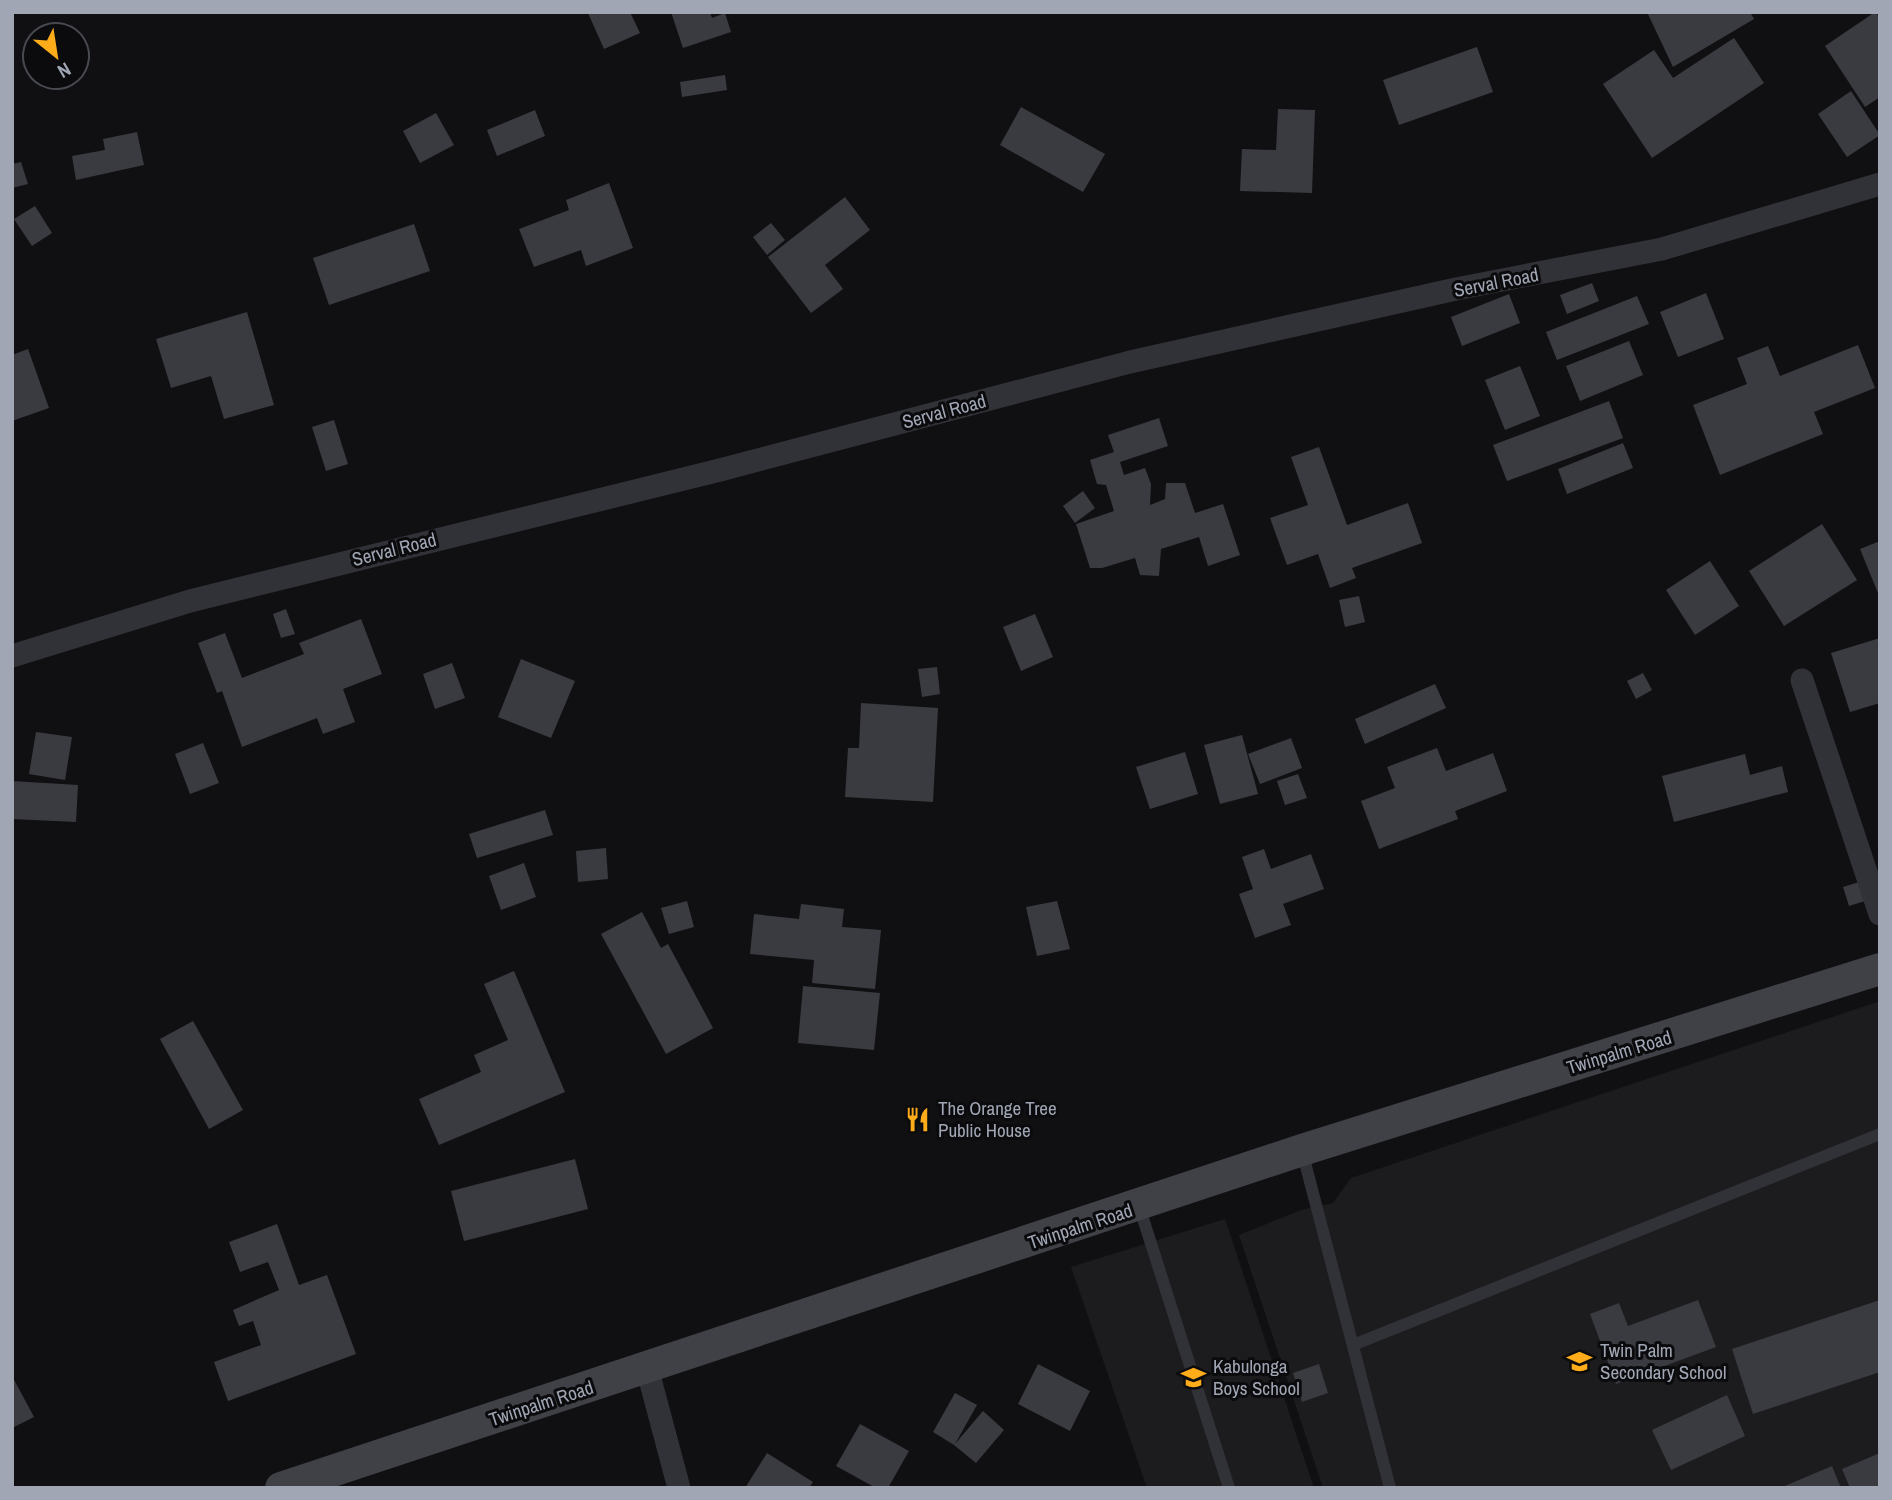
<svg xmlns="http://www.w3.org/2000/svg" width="1892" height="1500" font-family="'Archivo Narrow',sans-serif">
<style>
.built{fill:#1c1c1f}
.building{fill:#3a3b40}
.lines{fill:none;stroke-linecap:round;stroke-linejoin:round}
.lane{stroke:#313237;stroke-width:12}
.street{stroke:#313237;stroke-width:23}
.secondary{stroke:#3f4147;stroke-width:32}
.labels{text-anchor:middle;stroke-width:6;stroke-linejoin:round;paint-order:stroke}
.street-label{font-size:19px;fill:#a0a6b4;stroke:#0b0b0d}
.poi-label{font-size:19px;fill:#a0a6b4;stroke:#0b0b0d;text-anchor:start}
</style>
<rect width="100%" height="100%" fill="#101012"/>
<g class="built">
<path d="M 1880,1001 L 1880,1488 L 1323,1488 L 1239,1235 L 1301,1210 L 1333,1203 L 1351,1178 Z"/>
<path d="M 1225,1219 L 1314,1488 L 1147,1488 L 1071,1267 Z"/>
</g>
<g class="building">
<path d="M 630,12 L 640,33 L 604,49 L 588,13 Z"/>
<path d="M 671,12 L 710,12 L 712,18 L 725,13 L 731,32 L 683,48 Z"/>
<path d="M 1647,12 L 1750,12 L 1754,19 L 1673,67 Z"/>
<path d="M 1875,12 L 1880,18 L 1880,97 L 1865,107 L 1825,46 Z"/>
<path d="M 1734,38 L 1764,83 L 1652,158 L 1603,84 L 1654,50 L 1673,78 Z"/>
<path d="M 1477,47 L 1493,92 L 1399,125 L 1383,80 Z"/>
<path d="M 725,75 L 727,90 L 682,97 L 680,82 Z"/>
<path d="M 1851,91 L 1880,135 L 1847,157 L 1818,114 Z"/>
<path d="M 1021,107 L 1105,154 L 1083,192 L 1000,145 Z"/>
<path d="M 1278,109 L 1315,110 L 1312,193 L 1240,191 L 1242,149 L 1276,150 Z"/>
<path d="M 535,110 L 545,136 L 497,156 L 487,130 Z"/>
<path d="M 436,113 L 454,145 L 420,163 L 403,131 Z"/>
<path d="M 137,132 L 144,165 L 76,180 L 72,156 L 105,150 L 103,139 Z"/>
<path d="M 21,162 L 28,184 L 12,188 L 12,164 Z"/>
<path d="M 609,183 L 633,248 L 586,266 L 581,250 L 534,267 L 519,229 L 569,210 L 566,200 Z"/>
<path d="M 845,197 L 870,230 L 825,265 L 843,289 L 811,313 L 768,257 Z"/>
<path d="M 35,206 L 52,233 L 32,246 L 14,219 Z"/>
<path d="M 771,223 L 785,240 L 767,255 L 753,237 Z"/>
<path d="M 414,224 L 430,271 L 329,305 L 313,258 Z"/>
<path d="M 1592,283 L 1599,301 L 1567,314 L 1560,295 Z"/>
<path d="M 1706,293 L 1724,339 L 1678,357 L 1660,312 Z"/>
<path d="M 1509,294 L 1520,323 L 1462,346 L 1451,317 Z"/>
<path d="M 1637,296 L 1649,324 L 1557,360 L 1546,332 Z"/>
<path d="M 247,312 L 274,405 L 224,419 L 211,376 L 171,388 L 156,339 Z"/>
<path d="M 1629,341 L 1643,375 L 1580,401 L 1566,366 Z"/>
<path d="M 1858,345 L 1875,388 L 1814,412 L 1823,434 L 1720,475 L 1693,405 L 1747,384 L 1737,358 L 1768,346 L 1780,376 Z"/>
<path d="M 28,349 L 49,408 L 12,421 L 12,355 Z"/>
<path d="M 1520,366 L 1540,416 L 1505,430 L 1485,380 Z"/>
<path d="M 1609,401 L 1623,438 L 1507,481 L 1493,445 Z"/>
<path d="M 1159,418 L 1168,446 L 1120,462 L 1124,475 L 1145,468 L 1151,484 L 1150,505 L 1165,499 L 1166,483 L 1185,483 L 1195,513 L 1223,504 L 1240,555 L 1208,566 L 1199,537 L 1161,549 L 1159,576 L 1140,575 L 1135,558 L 1102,568 L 1090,568 L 1076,524 L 1114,511 L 1106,485 L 1097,484 L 1090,460 L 1114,452 L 1108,435 Z"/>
<path d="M 334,420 L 348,464 L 326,471 L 312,427 Z"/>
<path d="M 1623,443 L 1633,468 L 1567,494 L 1558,469 Z"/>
<path d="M 1319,447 L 1347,525 L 1408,503 L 1422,543 L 1352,568 L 1356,578 L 1330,588 L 1318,554 L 1287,565 L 1270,518 L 1308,505 L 1291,457 Z"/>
<path d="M 1083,491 L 1095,508 L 1075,523 L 1063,506 Z"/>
<path d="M 1822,524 L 1857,580 L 1784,626 L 1749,571 Z"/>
<path d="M 1880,541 L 1880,598 L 1860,549 Z"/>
<path d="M 1710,561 L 1739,606 L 1695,635 L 1666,590 Z"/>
<path d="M 1359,596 L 1365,622 L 1345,627 L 1339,600 Z"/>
<path d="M 286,609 L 295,634 L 281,638 L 273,614 Z"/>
<path d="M 1035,614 L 1053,657 L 1021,671 L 1003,627 Z"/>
<path d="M 361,619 L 382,674 L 343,689 L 355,722 L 323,734 L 317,718 L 242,747 L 222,691 L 217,693 L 198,643 L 225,633 L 242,678 L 304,654 L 299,643 Z"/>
<path d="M 1880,638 L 1880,703 L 1850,712 L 1831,653 Z"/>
<path d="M 521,659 L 575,681 L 551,738 L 498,717 Z"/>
<path d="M 452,663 L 465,698 L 435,709 L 423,674 Z"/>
<path d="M 937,667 L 940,694 L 922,697 L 918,669 Z"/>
<path d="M 1643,673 L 1652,690 L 1636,699 L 1627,681 Z"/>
<path d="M 1435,684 L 1446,708 L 1365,744 L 1355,719 Z"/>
<path d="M 861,703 L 938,708 L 933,802 L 845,797 L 848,748 L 859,748 Z"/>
<path d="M 36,732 L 72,737 L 65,780 L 29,774 Z"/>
<path d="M 1242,735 L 1258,794 L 1220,804 L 1204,745 Z"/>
<path d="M 1291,738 L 1302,768 L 1260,784 L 1248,754 Z"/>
<path d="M 203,743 L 219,783 L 190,794 L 175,754 Z"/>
<path d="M 1437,748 L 1446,771 L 1493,753 L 1507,791 L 1455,811 L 1458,819 L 1379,849 L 1361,801 L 1395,788 L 1387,767 Z"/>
<path d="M 1185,752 L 1198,794 L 1150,809 L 1136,767 Z"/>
<path d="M 1745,754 L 1750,775 L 1782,766 L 1788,792 L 1674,822 L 1662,776 Z"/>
<path d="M 1298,774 L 1307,798 L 1285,805 L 1277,781 Z"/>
<path d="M 12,781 L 78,785 L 76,822 L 12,819 Z"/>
<path d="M 545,810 L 553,835 L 477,858 L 469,834 Z"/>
<path d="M 606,848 L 608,879 L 578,882 L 576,851 Z"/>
<path d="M 1264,849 L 1271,869 L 1311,854 L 1324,889 L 1283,904 L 1291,925 L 1255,938 L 1239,894 L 1253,889 L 1242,857 Z"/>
<path d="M 524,863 L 536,897 L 501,910 L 489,876 Z"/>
<path d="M 1859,882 L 1865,901 L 1849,906 L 1843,887 Z"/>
<path d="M 687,901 L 694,927 L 669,934 L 661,908 Z"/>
<path d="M 1057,901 L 1070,949 L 1037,956 L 1026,907 Z"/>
<path d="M 801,904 L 844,909 L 842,927 L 881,930 L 875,989 L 812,983 L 814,960 L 750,954 L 754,914 L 799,919 Z"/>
<path d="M 642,912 L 661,948 L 668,944 L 713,1028 L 666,1054 L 601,934 Z"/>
<path d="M 514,971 L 565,1092 L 439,1145 L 419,1099 L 481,1072 L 474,1055 L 508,1040 L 484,984 Z"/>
<path d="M 803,986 L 880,993 L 874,1050 L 798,1043 Z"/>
<path d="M 193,1021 L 243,1110 L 209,1129 L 160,1039 Z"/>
<path d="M 575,1159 L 588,1209 L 464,1241 L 451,1191 Z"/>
<path d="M 277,1224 L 299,1285 L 327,1275 L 356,1354 L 228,1401 L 214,1362 L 261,1345 L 253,1321 L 239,1326 L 233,1310 L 279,1290 L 268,1262 L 240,1272 L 229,1242 Z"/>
<path d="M 1698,1300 L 1716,1347 L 1616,1384 L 1590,1314 L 1619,1303 L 1628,1326 Z"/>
<path d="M 1880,1300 L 1880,1372 L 1753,1414 L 1732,1349 Z"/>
<path d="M 1038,1364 L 1090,1391 L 1070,1431 L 1018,1404 Z"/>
<path d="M 1319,1364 L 1328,1393 L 1302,1402 L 1293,1373 Z"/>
<path d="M 12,1376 L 34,1417 L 12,1428 Z"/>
<path d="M 955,1393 L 977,1405 L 955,1444 L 983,1411 L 1004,1430 L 976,1463 L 954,1445 L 933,1432 Z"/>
<path d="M 1727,1395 L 1745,1436 L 1671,1470 L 1652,1430 Z"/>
<path d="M 860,1424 L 909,1451 L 888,1488 L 876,1488 L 836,1466 Z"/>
<path d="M 767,1453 L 813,1482 L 809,1488 L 745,1488 Z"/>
<path d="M 1880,1453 L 1880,1488 L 1850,1488 L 1842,1469 Z"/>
<path d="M 1832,1466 L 1841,1488 L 1780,1488 Z"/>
</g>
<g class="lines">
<g class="lane">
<path d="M 1302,1151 L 1390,1488"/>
<path d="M 1139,1206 L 1229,1488"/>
<path d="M 1353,1345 L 1880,1134"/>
</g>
<g class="street">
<path d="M 12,656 L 190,601 L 720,470 L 1130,362 L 1456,289 L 1662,249 L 1880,184"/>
<path d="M 1802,680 L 1880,914"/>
<path d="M 647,1368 L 679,1488"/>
</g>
<path class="secondary" d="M 281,1488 L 1302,1150 L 1880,969"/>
</g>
<defs>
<symbol id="restaurant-bare" viewBox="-9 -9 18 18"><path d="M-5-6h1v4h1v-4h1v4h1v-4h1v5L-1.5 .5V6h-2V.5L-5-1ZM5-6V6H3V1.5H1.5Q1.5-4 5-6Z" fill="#ffac1b" stroke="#0b0b0d" stroke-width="2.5" paint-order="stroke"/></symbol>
<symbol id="school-bare" viewBox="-9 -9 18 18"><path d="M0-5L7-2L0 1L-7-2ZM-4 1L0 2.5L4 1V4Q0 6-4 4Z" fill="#ffac1b" stroke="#0b0b0d" stroke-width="2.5" paint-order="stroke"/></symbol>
</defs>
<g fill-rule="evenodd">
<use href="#restaurant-bare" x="900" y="1102" width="35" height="35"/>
<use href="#school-bare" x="1562" y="1344" width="35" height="35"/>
<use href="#school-bare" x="1176" y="1360" width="35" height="35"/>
</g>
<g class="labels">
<g class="street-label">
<text transform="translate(1496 282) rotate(-11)" y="7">Serval Road</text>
<text transform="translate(944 411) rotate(-15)" y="7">Serval Road</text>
<text transform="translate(394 549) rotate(-14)" y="7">Serval Road</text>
<text transform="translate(1619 1052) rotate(-17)" y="7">Twinpalm Road</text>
<text transform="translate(1080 1226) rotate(-18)" y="7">Twinpalm Road</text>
<text transform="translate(541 1403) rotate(-18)" y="7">Twinpalm Road</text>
</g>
<g class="poi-label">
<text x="938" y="1115">The Orange Tree<tspan x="938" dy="22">Public House</tspan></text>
<text x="1600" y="1357">Twin Palm<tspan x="1600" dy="22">Secondary School</tspan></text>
<text x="1213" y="1373">Kabulonga<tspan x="1213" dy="22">Boys School</tspan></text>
</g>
</g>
<rect width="1892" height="1500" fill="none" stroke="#a0a6b4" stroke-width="28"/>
<g transform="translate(56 56) rotate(150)"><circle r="33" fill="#0b0b0d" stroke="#474950" stroke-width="2"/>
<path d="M0-5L12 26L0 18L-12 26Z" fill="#ffac1b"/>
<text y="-10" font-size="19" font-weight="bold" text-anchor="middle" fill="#a0a6b4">N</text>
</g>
</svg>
